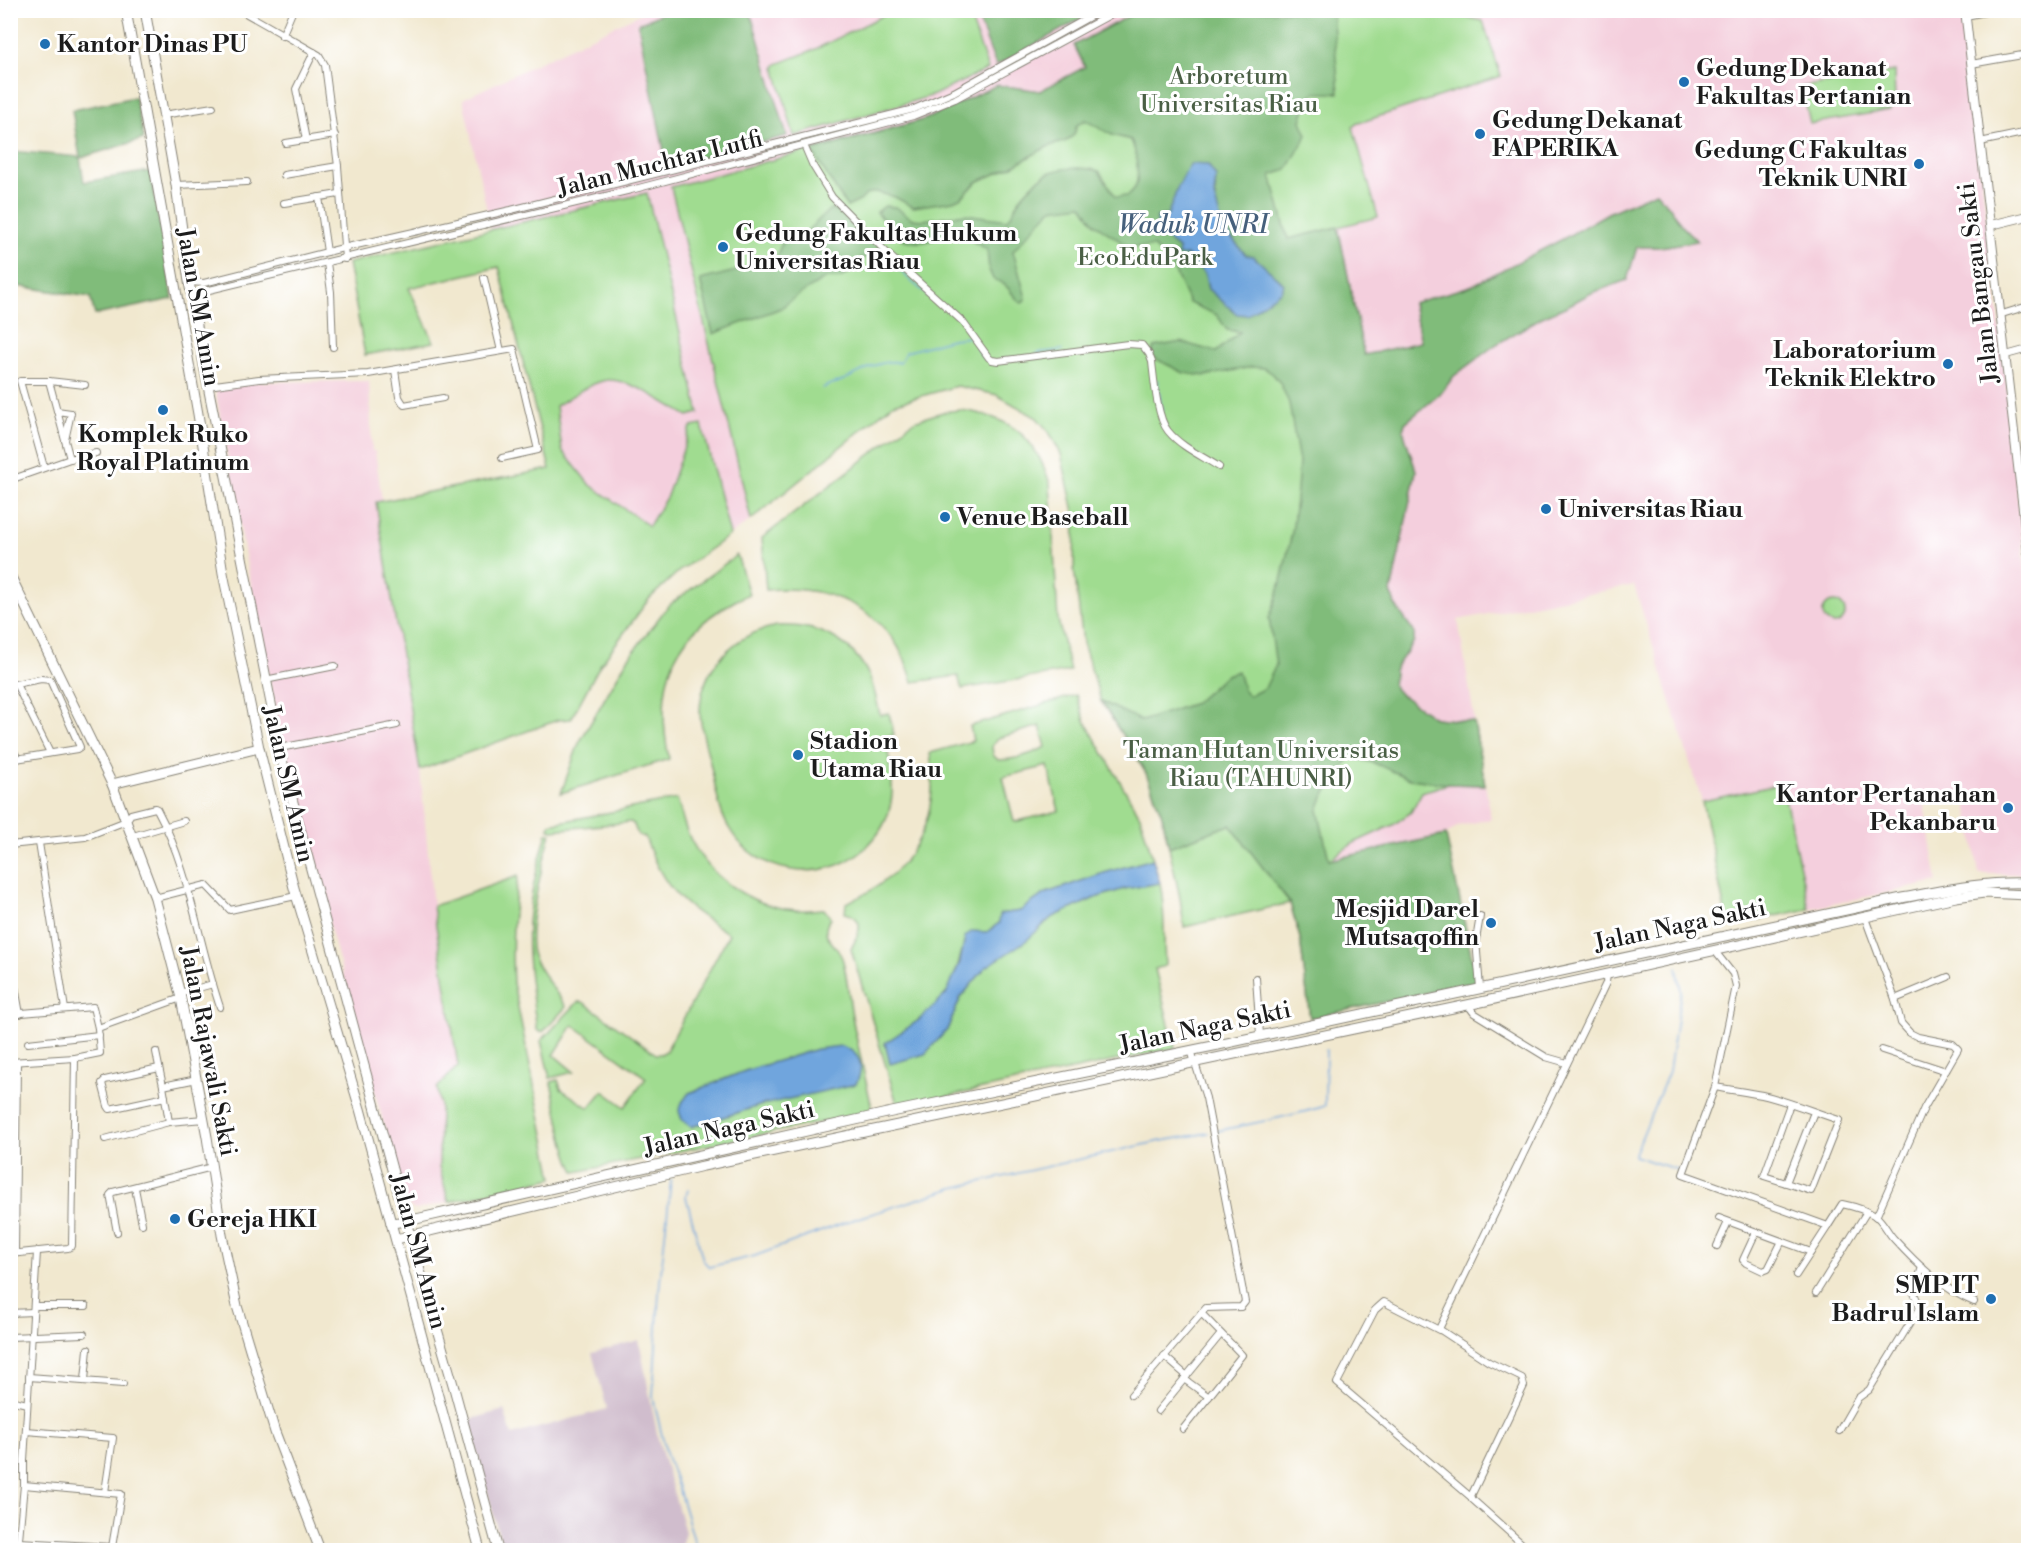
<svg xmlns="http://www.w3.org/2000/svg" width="2039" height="1561" font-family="'Libre Bodoni',serif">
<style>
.built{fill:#f4cfdd}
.industrial{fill:#d0bdcd}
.green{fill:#a0dc90;stroke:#5e7c56;stroke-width:1.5;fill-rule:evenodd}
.forest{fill:#80bc7a;stroke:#4e6c4b;stroke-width:1.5;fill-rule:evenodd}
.water{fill:#70a5dd;stroke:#46607c;stroke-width:1.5}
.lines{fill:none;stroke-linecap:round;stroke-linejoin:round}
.stream{stroke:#70a5dd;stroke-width:1.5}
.minor-casing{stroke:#868276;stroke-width:8}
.tertiary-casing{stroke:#868276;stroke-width:10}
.secondary-casing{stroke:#868276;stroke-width:11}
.primary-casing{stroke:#868276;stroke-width:11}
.minor{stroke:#fff;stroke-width:6}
.tertiary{stroke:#fff;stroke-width:8}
.secondary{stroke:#fff;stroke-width:9}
.primary{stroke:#fff;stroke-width:9}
.poi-dot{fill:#1f6fb2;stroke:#fff;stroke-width:2}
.labels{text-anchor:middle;stroke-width:6;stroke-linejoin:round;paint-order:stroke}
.poi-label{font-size:24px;font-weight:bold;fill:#1c1c1c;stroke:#fff;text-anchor:start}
.park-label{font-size:24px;fill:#4a5f45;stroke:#fff}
.street-label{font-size:24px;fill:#1c1c1c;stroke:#fff}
.water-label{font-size:26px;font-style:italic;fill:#46607c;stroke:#fff}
</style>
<rect width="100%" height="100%" fill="#fff"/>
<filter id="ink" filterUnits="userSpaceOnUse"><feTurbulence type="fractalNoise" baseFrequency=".0167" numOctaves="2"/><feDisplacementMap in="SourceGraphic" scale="12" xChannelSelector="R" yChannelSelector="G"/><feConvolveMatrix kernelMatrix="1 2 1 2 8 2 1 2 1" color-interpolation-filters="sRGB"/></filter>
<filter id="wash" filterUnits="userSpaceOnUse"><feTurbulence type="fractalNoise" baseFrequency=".008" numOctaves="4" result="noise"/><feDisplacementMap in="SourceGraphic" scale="24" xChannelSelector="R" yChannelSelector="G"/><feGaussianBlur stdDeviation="1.35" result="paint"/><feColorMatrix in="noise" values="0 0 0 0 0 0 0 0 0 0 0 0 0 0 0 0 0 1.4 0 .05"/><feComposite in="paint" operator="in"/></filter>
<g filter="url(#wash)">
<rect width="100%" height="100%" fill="#f1e8cf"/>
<path class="built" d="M 646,11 L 1961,11 L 2007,385 L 2028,598 L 2028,874 L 1979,874 L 1965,792 L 1924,799 L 1938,882 L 1809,909 L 1782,784 L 1702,801 L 1634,585 L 1458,620 L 1491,819 L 1458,826 L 1446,835 L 1310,1018 L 1300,938 L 1290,903 L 1184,927 L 1180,898 L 1162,815 L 1146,773 L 1101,701 L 1083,643 L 1074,568 L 1075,516 L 1061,454 L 1049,432 L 1037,418 L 997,395 L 957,386 L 893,404 L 751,520 L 678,572 L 649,599 L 600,665 L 571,719 L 558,720 L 420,770 L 433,906 L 458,1066 L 437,1088 L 440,1105 L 439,1167 L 449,1202 L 415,1210 L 410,1207 L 404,1199 L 287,769 L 246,560 L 215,388 L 253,382 L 369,381 L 372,451 L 375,451 L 382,500 L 550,469 L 499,267 L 463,99 Z"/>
<path class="industrial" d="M 639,1340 L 658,1439 L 685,1532 L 680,1550 L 503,1550 L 468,1420 L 504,1410 L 512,1435 L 607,1409 L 592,1353 Z"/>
<g class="green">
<path d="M 1431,10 L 1483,21 L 1501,76 L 1356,124 L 1353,127 L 1378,217 L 1338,227 L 1364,355 L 1421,342 L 1413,303 L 1471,286 L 1563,239 L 1608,213 L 1656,192 L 1672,210 L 1681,225 L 1697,241 L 1660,247 L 1637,247 L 1627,280 L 1589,294 L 1569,305 L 1542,317 L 1495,345 L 1454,376 L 1442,392 L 1405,423 L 1403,430 L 1416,471 L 1391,592 L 1395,605 L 1414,632 L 1414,641 L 1394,670 L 1393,686 L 1400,694 L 1435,718 L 1474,722 L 1485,785 L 1448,784 L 1422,792 L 1411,812 L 1393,825 L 1354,843 L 1329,860 L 1310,1018 L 1300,938 L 1290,903 L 1184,927 L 1180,898 L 1162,815 L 1146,773 L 1101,701 L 1083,643 L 1074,568 L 1075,516 L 1061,454 L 1049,432 L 1037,418 L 997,395 L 957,386 L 893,404 L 751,520 L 731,434 L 671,187 L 926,119 L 997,85 L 1040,91 L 1085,67 L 1074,45 L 1138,11 Z"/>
<path d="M 968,11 L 988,69 L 934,95 L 794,136 L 775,67 L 777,64 L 818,48 L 892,11 Z"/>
<path d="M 1894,71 L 1895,101 L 1890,110 L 1810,124 L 1802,87 Z"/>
<path d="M 647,193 L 699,413 L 688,416 C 667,405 631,378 607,380 C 589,383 571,397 556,406 L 562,450 L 589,484 L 649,526 L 667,496 L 691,427 L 702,425 L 730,535 L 678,572 L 649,599 L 600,665 L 571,719 L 558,720 L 420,770 L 376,502 L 550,469 L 499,267 L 409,288 L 434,342 L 365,355 L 348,263 Z"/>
<path d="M 959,410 C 1009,416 1035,435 1050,484 L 1058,620 L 1070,671 L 962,689 L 958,676 L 913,682 C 910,673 907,664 903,656 C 877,603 821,584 766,590 L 762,538 L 914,421 L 943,412 Z"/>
<path d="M 737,555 L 749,594 C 673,629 653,678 669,759 L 561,793 L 579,743 L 627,660 L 668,606 Z"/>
<circle cx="1834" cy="613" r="11"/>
<path d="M 777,626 C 817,623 854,641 870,678 C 875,690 877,703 880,715 L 889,713 L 894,735 L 885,737 C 894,781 901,817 863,850 C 822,885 756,875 729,828 C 718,810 716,787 711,767 C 707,749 701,731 700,713 C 700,668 734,634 777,626 Z"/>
<path d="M 1076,695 L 1086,723 L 1140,816 L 1153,859 L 1104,873 L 1044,894 L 1020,911 L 1001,914 L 999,923 L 987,932 L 965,938 C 961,956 956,975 947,992 C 936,1011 903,1031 885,1043 L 890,1063 L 947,1030 L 961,997 L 985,968 L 1027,940 L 1051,918 L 1095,898 L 1124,889 L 1160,883 C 1166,910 1163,938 1165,966 L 1155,969 L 1175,1048 L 898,1107 L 851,949 C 858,935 868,919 845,913 L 846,903 C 911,876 941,822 930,753 L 973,741 L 970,726 ZM 1040,726 L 1046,747 C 1030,755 1015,760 998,760 L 993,755 L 992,746 L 998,738 ZM 1048,766 L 1059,811 L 1014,822 L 1003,777 Z"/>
<path d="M 1782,784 L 1809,909 L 1728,926 L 1702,801 Z"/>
<path d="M 677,799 C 681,810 683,823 688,834 C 707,876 750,907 796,910 C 805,911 815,909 824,909 L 831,918 C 816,938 839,943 843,961 C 848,981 849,1001 853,1021 C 859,1052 866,1082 873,1112 L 576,1172 C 566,1161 555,1101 551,1082 L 558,1080 L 561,1089 L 589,1108 L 603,1091 L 625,1107 L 646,1078 L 573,1025 L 554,1055 L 574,1072 L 550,1078 L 541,1041 L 578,1002 L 583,1002 L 656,1054 L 661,1054 L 666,1051 L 729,934 C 713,923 693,912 680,898 C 663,882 653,859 645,837 L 638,835 L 634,825 L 631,822 L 553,830 L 549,829 L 550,824 ZM 817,1049 L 762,1105 L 691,1127 L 689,1093 L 745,1071 Z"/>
<path d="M 547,833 L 551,833 C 544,858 524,934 533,956 C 541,974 556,991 566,1007 L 544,1031 L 540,1032 L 537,1030 C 532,995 526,959 528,924 C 530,893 539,862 547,833 Z"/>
<path d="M 518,876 C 513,912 511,947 513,983 L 553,1178 L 449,1202 L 439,1167 L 440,1105 L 437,1088 L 458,1066 L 433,906 Z"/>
</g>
<g class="forest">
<path d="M 669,10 L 750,11 L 787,136 L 667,166 L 638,24 Z"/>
<path d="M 975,10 L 1095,11 L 996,66 Z"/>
<path d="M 1138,11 L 1332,11 L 1339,93 L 1314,93 L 1307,101 L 1301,121 L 1307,135 L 1287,170 L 1271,175 L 1288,239 L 1338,227 L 1364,355 L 1421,342 L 1413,303 L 1471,286 L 1563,239 L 1608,213 L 1656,192 L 1672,210 L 1681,225 L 1697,241 L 1660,247 L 1637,247 L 1627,280 L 1589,294 L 1569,305 L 1542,317 L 1495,345 L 1454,376 L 1442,392 L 1405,423 L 1403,430 L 1416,471 L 1391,592 L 1395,605 L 1414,632 L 1414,641 L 1394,670 L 1393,686 L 1400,694 L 1435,718 L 1474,722 L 1485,785 L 1448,784 L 1410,779 L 1374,763 L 1350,757 L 1323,797 L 1318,810 L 1329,860 L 1446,835 L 1477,982 L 1310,1018 L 1300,938 L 1290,903 L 1230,825 L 1169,847 L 1162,815 L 1146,773 L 1101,701 L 1142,721 L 1195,703 L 1226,675 L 1238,671 L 1243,689 L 1249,696 L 1265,688 L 1276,665 L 1269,618 L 1278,594 L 1292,533 L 1297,490 L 1299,462 L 1289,403 L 1280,383 L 1273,374 L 1264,368 L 1252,367 L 1205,376 L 1184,373 L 1150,356 L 1154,347 L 1181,342 L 1216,352 L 1240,332 L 1227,330 L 1217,315 L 1189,303 L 1173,268 L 1154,247 L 1129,247 L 1095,224 L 1082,205 L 1051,209 L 1013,251 L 1026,298 L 1022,303 C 1009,295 1012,285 993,279 L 989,270 L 987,250 C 980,246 965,235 958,234 C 950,233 943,237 935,239 C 906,249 893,235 877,212 L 885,206 L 895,207 L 913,219 L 923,220 L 965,214 L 1007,220 C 1014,213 1014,207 1019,200 C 1026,191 1040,176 1051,172 C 1065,167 1085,167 1099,171 L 1116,197 L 1127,196 C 1129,194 1132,192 1134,189 C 1141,179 1136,151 1131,140 L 1112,135 L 1085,120 L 1077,125 L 1074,135 L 1066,141 L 1047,147 L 1013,166 L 977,182 L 962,197 L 953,201 L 913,207 L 895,197 L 876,192 L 867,194 L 860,201 L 847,207 L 812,151 L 926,119 L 997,85 L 1040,91 L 1085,67 L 1074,45 ZM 1216,177 C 1212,214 1224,229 1246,256 L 1253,256 L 1266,269 L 1208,289 L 1205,274 L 1158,231 L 1157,217 L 1167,216 Z"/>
<path d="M 135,97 L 144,139 L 80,158 L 84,182 L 150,171 L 173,299 L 95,315 L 90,297 L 11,285 L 10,151 L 80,157 L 72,110 Z"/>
<path d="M 830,209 L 844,213 L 881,247 C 875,256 871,258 861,258 L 849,273 L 840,278 L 826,278 L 798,295 L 781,308 L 713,334 L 700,280 L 776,261 L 782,241 L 806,232 Z"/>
</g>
<g class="water">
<path d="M 1190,164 L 1208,165 L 1216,177 L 1214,196 L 1223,228 L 1246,255 L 1253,256 L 1284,284 L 1281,291 L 1247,315 L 1237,314 L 1208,289 L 1205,274 L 1187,255 L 1178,256 L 1179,250 L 1158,230 L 1157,217 L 1167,216 L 1178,187 Z"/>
<path d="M 1153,859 L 1160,883 L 1124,889 L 1095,898 L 1051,918 L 1027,940 L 985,968 L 961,997 L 947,1030 L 925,1054 L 890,1064 L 885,1043 L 919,1020 L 946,994 L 960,962 L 965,937 L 972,931 L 987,932 L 999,923 L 1000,914 L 1020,911 L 1044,894 L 1104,873 Z"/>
<path d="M 841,1046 C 861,1052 865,1066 856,1084 L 762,1105 L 691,1127 L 682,1120 L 679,1111 L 680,1105 L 689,1093 L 745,1071 L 817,1049 Z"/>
</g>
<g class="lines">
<g class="stream">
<path d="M 836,205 L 868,238"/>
<path d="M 891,261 L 912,282 L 940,305"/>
<path d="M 976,346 L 983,358"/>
<path d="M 1037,353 L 1062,350"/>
<path d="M 1157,380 L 1162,411"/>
<path d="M 823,388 C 829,384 834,384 841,381 C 857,375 883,357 900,363 L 906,352 L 952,339 L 970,337"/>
<path d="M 1677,967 L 1681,991 L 1669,1071 L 1634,1156 L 1682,1171"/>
<path d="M 1217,1131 C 1253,1123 1289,1117 1325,1106 L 1326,1050"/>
<path d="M 671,1180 L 659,1292 L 653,1397 L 666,1453 L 678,1487 L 697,1550"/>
<path d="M 688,1189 L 686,1197 L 703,1260 L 709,1267 L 755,1256 L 846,1222 L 953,1188 L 1156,1142 L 1208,1133"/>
</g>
</g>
</g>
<g filter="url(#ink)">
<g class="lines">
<defs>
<g id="minor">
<path d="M 240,10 L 319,55 L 325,65 L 338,166 L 345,259"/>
<path d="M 1966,16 L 1995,10"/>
<path d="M 282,36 L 293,10"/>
<path d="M 1971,64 L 2028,54"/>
<path d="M 163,115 L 213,107"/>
<path d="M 306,140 L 296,89 L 314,52"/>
<path d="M 1980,142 L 2028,132"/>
<path d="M 286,143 L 335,135"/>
<path d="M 804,145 L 813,166 L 832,197 L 890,256 L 963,322 L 989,358 L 992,360 L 998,361 L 1128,344 L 1142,345 L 1149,354 L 1152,362 C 1154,379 1157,418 1168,431 C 1181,447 1202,456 1219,467"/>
<path d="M 284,175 L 338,166"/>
<path d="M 176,185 L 247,182"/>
<path d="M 319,197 L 327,252"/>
<path d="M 284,203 L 339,194"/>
<path d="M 327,263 L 331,292 L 333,347"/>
<path d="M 484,278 L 501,351"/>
<path d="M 189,282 L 204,283 L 343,248 L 511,210 L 914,109 L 954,92 L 1102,10"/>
<path d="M 192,300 L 205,291 L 631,190 L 913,116 L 955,99 L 1119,10"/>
<path d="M 2002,314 L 2028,306"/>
<path d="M 2006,355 L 2028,349"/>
<path d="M 395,370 L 399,397 L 404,405 L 443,398"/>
<path d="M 49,381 L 70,459"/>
<path d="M 208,386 L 259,379 L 368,374 L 514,349 L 538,450 L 502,458"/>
<path d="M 57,411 L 71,413 L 65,440"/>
<path d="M 44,467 L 20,381 L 49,381 L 85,385"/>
<path d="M 10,480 L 70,459 L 96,453"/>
<path d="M 265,680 L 335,666"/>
<path d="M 16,684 L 50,753"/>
<path d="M 10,685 L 41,679 L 50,680 L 80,747 L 77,749 L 10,760"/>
<path d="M 10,744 L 18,759"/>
<path d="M 280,748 L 397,725"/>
<path d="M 133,836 L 184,821"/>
<path d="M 39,843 L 65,1009"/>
<path d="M 10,845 L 85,837 L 126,821 L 131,814 L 155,808 L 157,809 C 190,870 198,942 220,1007"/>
<path d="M 155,898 L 206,885 L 230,910 L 296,896"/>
<path d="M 1480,916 L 1476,940 L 1480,988"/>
<path d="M 1865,918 L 1895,999 L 1901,1023 L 1910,1033 L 1918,1037 L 1953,1044 L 1958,1049 L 1924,1108 L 1876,1217"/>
<path d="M 1714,950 L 1733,974 L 1736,986 L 1715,1087 L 1683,1174 L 1828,1226 L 1842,1204 C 1852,1206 1868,1211 1877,1217 C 1884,1223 1888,1233 1894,1239 C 1917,1264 1942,1289 1974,1302"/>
<path d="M 10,960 L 20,1014"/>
<path d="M 1256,978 L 1260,1035"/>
<path d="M 180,993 L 213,984"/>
<path d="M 1895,999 L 1948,977"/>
<path d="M 1468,1005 L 1474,1013 L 1546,1057 L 1567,1063"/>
<path d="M 10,1014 L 93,1007 L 98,1028 L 100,1053 L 75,1058 L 10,1062"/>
<path d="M 98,1028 L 181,998"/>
<path d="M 28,1043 L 99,1035"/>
<path d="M 1882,1050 L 1946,1071"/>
<path d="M 156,1052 L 163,1086"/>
<path d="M 159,1068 L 105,1080 L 102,1083 L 108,1106 L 110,1109 L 165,1097"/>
<path d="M 1715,1087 C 1731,1090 1747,1092 1762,1095 C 1788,1101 1814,1112 1839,1120 L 1811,1191 L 1786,1183 L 1814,1112"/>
<path d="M 169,1122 L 204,1119"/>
<path d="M 105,1139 L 169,1122 L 163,1086 L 197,1079"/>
<path d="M 1786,1183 L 1764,1176 L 1790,1104"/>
<path d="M 135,1188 L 142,1224"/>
<path d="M 1719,1218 L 1811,1252"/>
<path d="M 117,1232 L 110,1195 L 113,1192 L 212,1167"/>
<path d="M 1756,1232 L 1743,1260 L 1746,1263 L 1763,1271 L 1768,1269 L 1782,1241"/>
<path d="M 1717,1246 L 1728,1222"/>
<path d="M 15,1253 L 17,1062"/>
<path d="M 10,1254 L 68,1248 L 72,1246 L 75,1058"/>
<path d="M 1796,1275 L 1828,1226"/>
<path d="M 1816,1293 L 1866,1213"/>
<path d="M 34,1306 L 86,1306"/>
<path d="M 10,1313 L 33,1312"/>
<path d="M 1439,1330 L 1384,1302 L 1375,1310 L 1337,1383 L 1472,1498"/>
<path d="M 10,1337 L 84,1334"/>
<path d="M 1164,1356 L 1187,1376"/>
<path d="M 29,1377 L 123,1384"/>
<path d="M 1184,1379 L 1209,1397"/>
<path d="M 85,1380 L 88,1349"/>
<path d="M 1131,1395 L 1206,1308 L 1241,1307 L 1245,1302 L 1206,1098 L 1191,1050"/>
<path d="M 10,1400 L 27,1404"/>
<path d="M 1158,1411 L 1221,1334"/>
<path d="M 1183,1429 L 1242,1355 L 1201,1313"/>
<path d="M 26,1431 L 113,1438 L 105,1492"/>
<path d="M 1839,1431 L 1858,1398 L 1869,1390 L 1918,1310 L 1919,1305 L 1914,1293 L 1922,1267"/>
<path d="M 19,1542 L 112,1547 L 121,1494 L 24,1485"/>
<path d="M 18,1550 L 24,1485 L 24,1460 L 37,1252"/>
<path d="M 1529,1550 L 1472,1499 L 1471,1496 L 1524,1386 L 1522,1378 L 1489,1362 L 1439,1329 L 1606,983 L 1607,973"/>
</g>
<g id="tertiary">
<path d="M 1965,10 L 2028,552"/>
<path d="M 1991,225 L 2028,216"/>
</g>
<g id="secondary">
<path d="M 10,575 L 112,784 L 155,898 L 181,998 L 207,1137 L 222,1235 L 237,1306 L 275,1432 L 320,1550"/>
<path d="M 112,784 L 259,748"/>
</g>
<g id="primary">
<path d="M 126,10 L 198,414 L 223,573 L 259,748 L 294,888 L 360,1109 L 480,1550"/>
<path d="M 145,10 L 176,185 L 189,282 L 208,386 L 284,769 L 410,1236 L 454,1388 L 498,1550"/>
<path d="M 391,1223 L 407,1221 L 887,1113 L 1218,1045 L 1902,898 C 1945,890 1985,881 2028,883"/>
<path d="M 396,1239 L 703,1166 L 1472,1004 L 1956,897 L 1984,893 L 2028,895"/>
</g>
</defs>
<use href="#minor" class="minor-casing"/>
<use href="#tertiary" class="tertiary-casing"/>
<use href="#secondary" class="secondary-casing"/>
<use href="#primary" class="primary-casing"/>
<use href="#minor" class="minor"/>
<use href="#tertiary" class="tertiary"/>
<use href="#secondary" class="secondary"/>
<use href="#primary" class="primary"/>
</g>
</g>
<g class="poi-dot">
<circle cx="45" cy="44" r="6"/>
<circle cx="1684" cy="82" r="6"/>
<circle cx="1480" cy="134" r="6"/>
<circle cx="1919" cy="164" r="6"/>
<circle cx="723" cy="247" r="6"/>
<circle cx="1948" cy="364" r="6"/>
<circle cx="163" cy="410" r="6"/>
<circle cx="1546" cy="509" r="6"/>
<circle cx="945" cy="517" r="6"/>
<circle cx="798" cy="755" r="6"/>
<circle cx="2008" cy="808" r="6"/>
<circle cx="1491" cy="923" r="6"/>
<circle cx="175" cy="1219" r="6"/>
<circle cx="1991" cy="1299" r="6"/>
</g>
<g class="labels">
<g class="poi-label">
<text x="57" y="52">Kantor Dinas PU</text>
<text x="1696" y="76">Gedung Dekanat<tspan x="1696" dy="28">Fakultas Pertanian</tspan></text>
<text x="1492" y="128">Gedung Dekanat<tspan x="1492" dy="28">FAPERIKA</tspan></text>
<text x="1907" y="158" text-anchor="end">Gedung C Fakultas<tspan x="1907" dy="28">Teknik UNRI</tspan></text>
<text x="735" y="241">Gedung Fakultas Hukum<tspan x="735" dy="28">Universitas Riau</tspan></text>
<text x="1936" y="358" text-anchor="end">Laboratorium<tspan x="1936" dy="28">Teknik Elektro</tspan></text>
<text x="163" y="442" text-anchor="middle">Komplek Ruko<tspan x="163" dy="28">Royal Platinum</tspan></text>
<text x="1558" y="517">Universitas Riau</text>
<text x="957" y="525">Venue Baseball</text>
<text x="810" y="749">Stadion<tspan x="810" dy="28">Utama Riau</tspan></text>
<text x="1996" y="802" text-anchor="end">Kantor Pertanahan<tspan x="1996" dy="28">Pekanbaru</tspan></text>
<text x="1479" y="917" text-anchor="end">Mesjid Darel<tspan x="1479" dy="28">Mutsaqoffin</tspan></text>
<text x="187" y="1227">Gereja HKI</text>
<text x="1979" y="1293" text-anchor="end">SMP IT<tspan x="1979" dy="28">Badrul Islam</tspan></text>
</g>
<g class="park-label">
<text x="1229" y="84">Arboretum<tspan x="1229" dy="28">Universitas Riau</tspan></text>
<text x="1145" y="265">EcoEduPark</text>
<text x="1261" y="758">Taman Hutan Universitas<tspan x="1261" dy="28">Riau (TAHUNRI)</tspan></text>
</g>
<g class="street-label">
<text transform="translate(660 163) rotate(-14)" y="8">Jalan Muchtar Lutfi</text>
<text transform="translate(1978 283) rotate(-97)" y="8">Jalan Bangau Sakti</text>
<text transform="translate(199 307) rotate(80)" y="8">Jalan SM Amin</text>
<text transform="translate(289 784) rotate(77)" y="8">Jalan SM Amin</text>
<text transform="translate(1680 925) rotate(-12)" y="8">Jalan Naga Sakti</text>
<text transform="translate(1205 1027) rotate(-12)" y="8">Jalan Naga Sakti</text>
<text transform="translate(209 1051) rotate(79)" y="8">Jalan Rajawali Sakti</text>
<text transform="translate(729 1128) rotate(-13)" y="8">Jalan Naga Sakti</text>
<text transform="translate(419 1251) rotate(75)" y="8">Jalan SM Amin</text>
</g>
<g class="water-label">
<text x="1193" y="233">Waduk UNRI</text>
</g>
</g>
<rect width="2039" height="1561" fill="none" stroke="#fff" stroke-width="36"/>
</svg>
